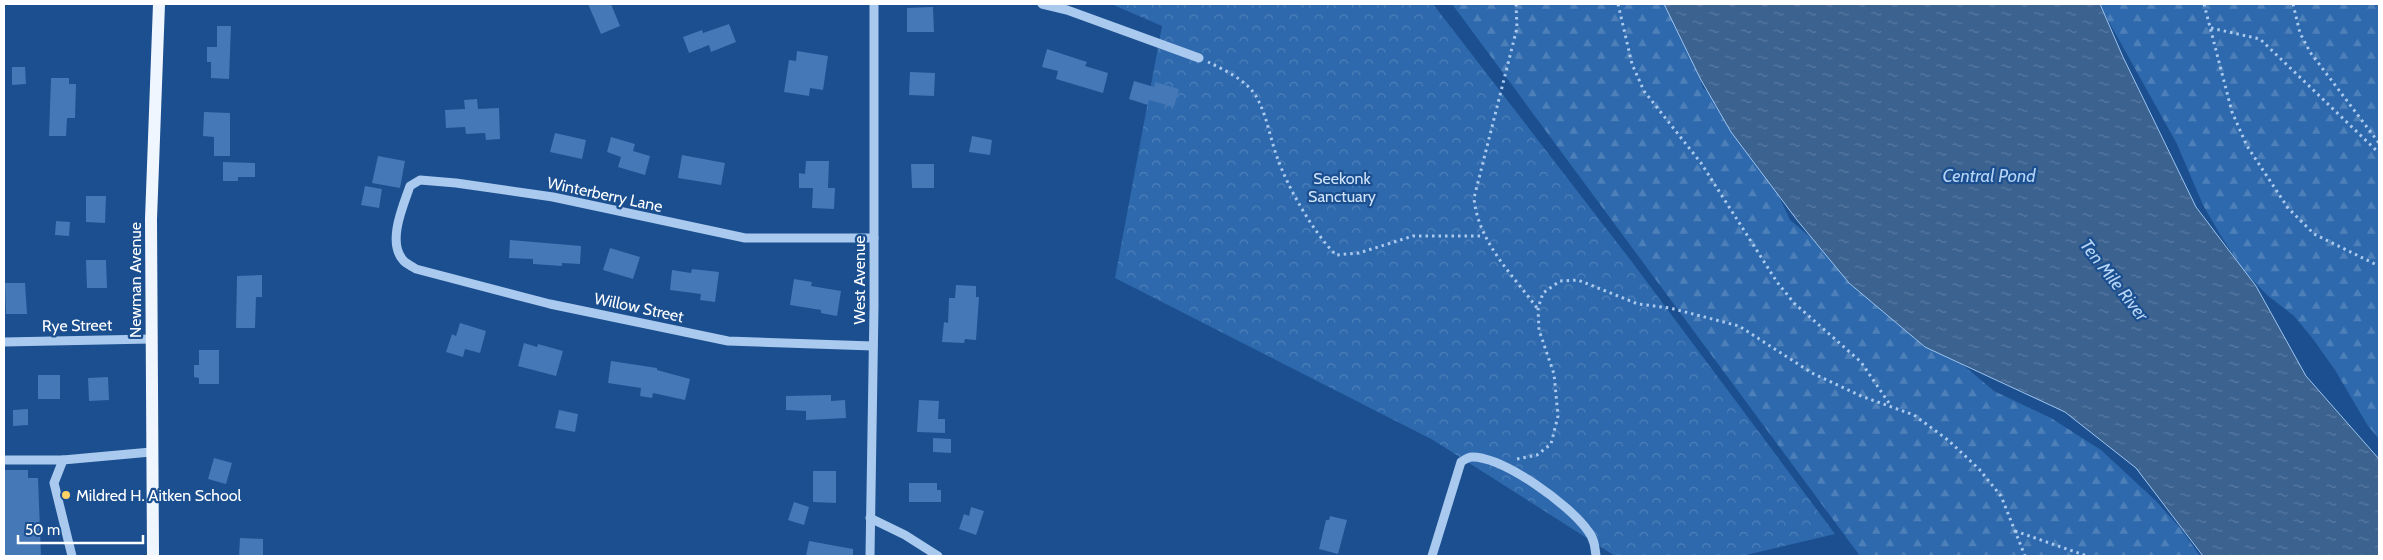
<svg xmlns="http://www.w3.org/2000/svg" width="2383" height="560" font-family="Cabin,sans-serif">
<style>
.forest{fill:url(#forest-firs)}
.park{fill:url(#park-crowns)}
.water{fill:url(#water-ripples);stroke:#9cc4f0}
.building{fill:#4478b7}
.lines{fill:none;stroke-linecap:round;stroke-linejoin:round}
.path{stroke:#a9c9ee;stroke-width:3;stroke-dasharray:2.5 4;stroke-linecap:butt}
.minor{stroke:#a9c9ee;stroke-width:9}
.major{stroke:#f0f6ff;stroke-width:12}
.poi-dot{fill:#ffd166;stroke:#1b4f8f;stroke-width:2}
.labels{text-anchor:middle;stroke-width:4.5;stroke-linejoin:round;paint-order:stroke}
.park-label{font-size:16px;fill:#cfe3fa;stroke:#1b4f8f}
.street-label{font-size:16px;fill:#fff;stroke:#1b4f8f}
.poi-label{font-size:16px;fill:#fff;stroke:#1b4f8f;text-anchor:start}
.water-label{font-size:18px;font-style:italic;fill:#b5d3f5;stroke:#1b4f8f}
</style>
<defs>
<pattern id="forest-firs" width="22" height="20" patternUnits="userSpaceOnUse" patternTransform="scale(1.25)"><rect width="22" height="20" fill="#2e69ad"/><path d="M5 1l3.5 6h-7zM16 11l3.5 6h-7z" fill="#4d80b9"/></pattern>
<pattern id="park-crowns" width="20" height="18" patternUnits="userSpaceOnUse" patternTransform="scale(1.25)"><rect width="20" height="18" fill="#2e69ad"/><path d="M2 6a3 3 0 1 1 6 0M12 15a3 3 0 1 1 6 0" fill="none" stroke="#4d80b9"/></pattern>
<pattern id="water-ripples" width="26" height="14" patternUnits="userSpaceOnUse" patternTransform="scale(1.25)"><rect width="26" height="14" fill="#3c6290"/><path d="M2 4q2-2 4 0t4 0M15 11q2-2 4 0t4 0" fill="none" stroke="#597aa1"/></pattern>
</defs>
<rect width="100%" height="100%" fill="#1b4f8f"/>
<g class="forest">
<path d="M 1452,4 L 1668,4 L 1691,51 L 1703,88 L 1725,108 L 1777,192 L 1790,220 L 1994,391 L 2051,418 L 2101,450 L 2156,501 L 2181,529 L 2200,556 L 1860,556 Z"/>
<path d="M 2099,4 L 2379,4 L 2379,439 L 2368,426 L 2335,370 L 2313,339 L 2294,316 L 2267,295 L 2244,271 L 2221,236 L 2203,205 L 2177,144 Z"/>
</g>
<path class="park" d="M 1111,4 L 1433,4 L 1632,262 L 1835,534 L 1742,556 L 1615,556 L 1433,440 L 1115,278 L 1162,26 Z"/>
<path class="water" d="M 1664,4 L 2100,4 L 2123,57 L 2196,207 L 2256,286 L 2306,376 L 2379,459 L 2379,556 L 2203,556 L 2136,468 L 2065,412 L 1925,347 L 1849,283 L 1797,220 L 1731,132 L 1701,80 Z"/>
<g class="building">
<path d="M 588,4 L 611,4 L 620,26 L 601,34 Z"/>
<path d="M 933,7 L 934,32 L 907,32 L 907,8 Z"/>
<path d="M 729,24 L 736,42 L 711,52 L 709,45 L 689,53 L 683,37 L 702,30 L 703,33 Z"/>
<path d="M 217,26 L 231,26 L 229,79 L 211,78 L 211,62 L 207,62 L 207,47 L 217,47 Z"/>
<path d="M 1047,49 L 1087,62 L 1085,66 L 1108,73 L 1103,93 L 1056,79 L 1058,71 L 1042,67 Z"/>
<path d="M 797,51 L 828,56 L 823,90 L 810,88 L 809,96 L 784,92 L 789,60 L 796,61 Z"/>
<path d="M 12,67 L 25,67 L 26,84 L 12,85 Z"/>
<path d="M 910,72 L 935,73 L 934,96 L 909,95 Z"/>
<path d="M 51,78 L 69,78 L 69,84 L 76,84 L 75,118 L 67,118 L 66,136 L 49,136 Z"/>
<path d="M 1134,81 L 1154,87 L 1155,82 L 1179,89 L 1174,107 L 1149,100 L 1148,105 L 1129,99 Z"/>
<path d="M 477,99 L 478,109 L 499,108 L 500,139 L 486,140 L 485,133 L 466,134 L 465,127 L 446,128 L 445,110 L 465,109 L 464,100 Z"/>
<path d="M 204,112 L 230,113 L 230,156 L 214,156 L 214,137 L 203,136 Z"/>
<path d="M 555,133 L 586,140 L 582,159 L 550,152 Z"/>
<path d="M 972,136 L 992,140 L 990,155 L 969,152 Z"/>
<path d="M 611,137 L 635,144 L 633,151 L 650,156 L 645,175 L 618,167 L 621,157 L 607,152 Z"/>
<path d="M 682,155 L 725,163 L 721,185 L 678,178 Z"/>
<path d="M 378,156 L 405,161 L 400,188 L 372,183 Z"/>
<path d="M 806,161 L 829,161 L 828,188 L 835,188 L 834,209 L 812,208 L 813,188 L 799,188 L 799,173 L 805,174 Z"/>
<path d="M 223,162 L 255,163 L 255,177 L 238,177 L 238,181 L 223,181 Z"/>
<path d="M 911,164 L 934,164 L 934,188 L 912,188 Z"/>
<path d="M 365,186 L 382,189 L 379,208 L 361,205 Z"/>
<path d="M 86,196 L 106,196 L 105,223 L 86,222 Z"/>
<path d="M 56,221 L 70,222 L 69,236 L 55,235 Z"/>
<path d="M 510,240 L 581,246 L 580,264 L 562,263 L 562,266 L 533,264 L 533,259 L 509,258 Z"/>
<path d="M 610,248 L 640,257 L 633,279 L 603,270 Z"/>
<path d="M 86,260 L 106,260 L 107,288 L 87,288 Z"/>
<path d="M 692,269 L 719,272 L 715,302 L 700,300 L 701,294 L 670,290 L 672,270 L 691,273 Z"/>
<path d="M 262,275 L 262,297 L 256,297 L 255,328 L 236,328 L 237,276 Z"/>
<path d="M 794,279 L 812,282 L 811,286 L 841,291 L 837,316 L 821,313 L 821,310 L 790,305 Z"/>
<path d="M 5,283 L 25,283 L 27,314 L 6,314 Z"/>
<path d="M 956,285 L 976,286 L 976,297 L 979,297 L 976,340 L 965,339 L 964,343 L 942,342 L 944,322 L 948,323 L 949,298 L 955,298 Z"/>
<path d="M 460,323 L 486,331 L 480,353 L 465,349 L 463,357 L 446,352 L 452,334 L 456,336 Z"/>
<path d="M 524,343 L 537,347 L 538,344 L 563,351 L 556,376 L 518,366 Z"/>
<path d="M 199,350 L 219,350 L 219,384 L 199,384 L 199,378 L 194,377 L 194,365 L 199,365 Z"/>
<path d="M 611,361 L 657,368 L 657,370 L 690,379 L 685,400 L 653,393 L 652,398 L 640,396 L 641,388 L 608,383 Z"/>
<rect x="38" y="375" width="22" height="24"/>
<path d="M 108,377 L 109,400 L 89,401 L 88,378 Z"/>
<path d="M 831,395 L 831,401 L 845,400 L 846,418 L 806,420 L 806,411 L 786,410 L 786,396 Z"/>
<path d="M 919,400 L 939,401 L 938,419 L 945,419 L 945,433 L 917,432 Z"/>
<path d="M 28,409 L 28,425 L 13,426 L 13,410 Z"/>
<path d="M 559,410 L 578,414 L 575,432 L 555,428 Z"/>
<path d="M 933,438 L 951,439 L 951,453 L 933,452 Z"/>
<path d="M 214,458 L 232,463 L 226,484 L 208,479 Z"/>
<path d="M 4,470 L 28,470 L 28,478 L 38,478 L 41,556 L 4,556 Z"/>
<path d="M 813,471 L 836,471 L 836,503 L 813,502 Z"/>
<path d="M 909,483 L 937,483 L 937,490 L 941,490 L 941,502 L 909,502 Z"/>
<path d="M 794,502 L 809,507 L 804,525 L 788,520 Z"/>
<path d="M 971,507 L 984,511 L 976,535 L 959,529 L 964,514 L 969,516 Z"/>
<path d="M 1330,516 L 1347,520 L 1338,554 L 1319,549 L 1326,520 L 1329,520 Z"/>
<path d="M 240,538 L 263,539 L 263,555 L 239,556 Z"/>
<path d="M 809,541 L 853,549 L 853,556 L 806,556 Z"/>
</g>
<g class="lines">
<g class="path">
<path d="M 1516,4 L 1517,28 L 1474,198 C 1478,242 1512,274 1537,308"/>
<path d="M 1618,4 L 1632,64 L 1644,91 L 1701,163 L 1777,282 L 1794,303 L 1861,362 L 1891,406"/>
<path d="M 2204,4 L 2232,112 L 2247,146 L 2288,208 L 2314,234 L 2379,266"/>
<path d="M 2293,4 L 2300,33 L 2310,52 L 2379,143"/>
<path d="M 2211,28 L 2260,39 L 2379,153"/>
<path d="M 1208,62 C 1225,70 1248,81 1257,98 C 1267,116 1270,138 1277,157 C 1288,188 1313,232 1336,255 L 1359,253 L 1413,236 L 1483,236"/>
<path d="M 1517,459 L 1537,455 L 1551,444 L 1558,416 L 1554,374 L 1539,330 L 1538,308 L 1543,293 L 1560,281 L 1578,280 L 1638,304 L 1670,308 L 1739,326 L 1812,373 L 1861,396 L 1914,415 L 1948,440 L 1979,469 L 2001,496 L 2025,556"/>
<path d="M 2015,531 L 2087,556"/>
</g>
<g class="minor">
<path d="M 1042,4 L 1067,10 L 1199,58"/>
<path d="M 4,342 L 151,339"/>
<path d="M 873,346 L 728,341 L 550,304 L 416,269 C 412,266 406,264 403,260 C 387,242 403,206 410,186 L 420,180 L 456,183 L 553,197 L 745,238 L 874,238"/>
<path d="M 4,460 L 63,460"/>
<path d="M 870,518 L 905,535 L 938,556"/>
<path d="M 72,556 L 54,483 L 63,460 L 151,452"/>
<path d="M 870,556 L 874,307 L 874,4"/>
<path d="M 1432,556 L 1461,462 C 1464,460 1468,457 1472,457 C 1504,457 1570,505 1588,531 C 1594,538 1595,547 1596,556"/>
</g>
<path class="major" d="M 153,556 L 151,219 L 159,4"/>
</g>
<circle class="poi-dot" cx="66" cy="495" r="5"/>
<g class="labels">
<g class="park-label">
<text x="1342" y="184">Seekonk<tspan x="1342" dy="18">Sanctuary</tspan></text>
</g>
<g class="street-label">
<text transform="translate(605 194) rotate(12)" y="6">Winterberry Lane</text>
<text transform="translate(135 280) rotate(-90)" y="6">Newman Avenue</text>
<text transform="translate(859 280) rotate(-90)" y="6">West Avenue</text>
<text transform="translate(639 307) rotate(12)" y="6">Willow Street</text>
<text transform="translate(77 325) rotate(-1)" y="6">Rye Street</text>
</g>
<g class="poi-label">
<text x="76" y="501">Mildred H. Aitken School</text>
</g>
<g class="water-label">
<text x="1989" y="182">Central Pond</text>
<text transform="translate(2114 280) rotate(52)" y="6">Ten Mile River</text>
</g>
</g>
<rect width="2383" height="560" fill="none" stroke="#ffffff" stroke-width="10"/>
<path d="M18 535v8h125v-8" fill="none" stroke="#ffffff" stroke-width="2.5"/>
<text x="25" y="535" font-size="15" fill="#ffffff" stroke="#1b4f8f" stroke-width="4" paint-order="stroke">50 m</text>
</svg>
